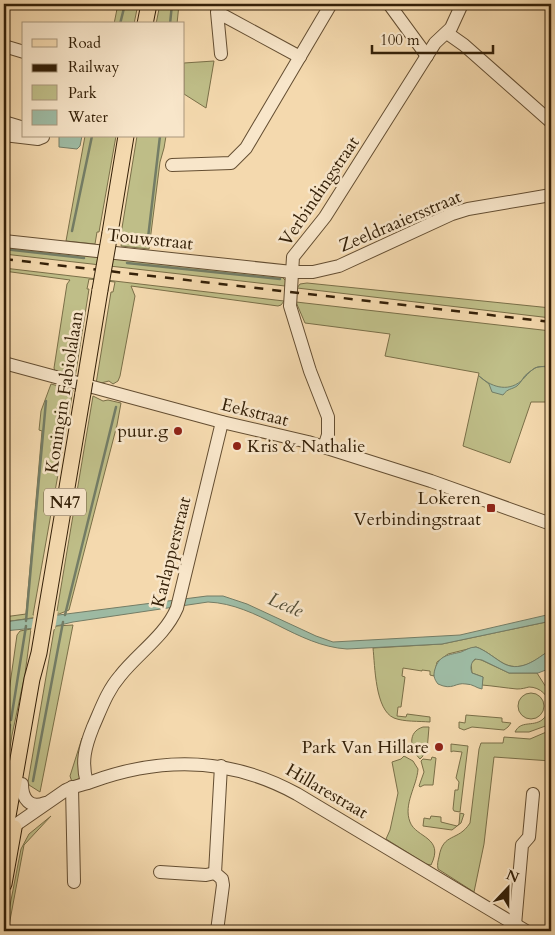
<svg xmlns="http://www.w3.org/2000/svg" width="555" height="935" font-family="Cardo,serif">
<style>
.green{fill:#bfbe88;stroke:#7a6f48}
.water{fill:#9ebba4;stroke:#747d66}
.pier{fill:#f4d9ae}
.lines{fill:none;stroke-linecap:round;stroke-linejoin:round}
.stream{stroke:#747d66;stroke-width:2.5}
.minor-casing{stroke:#644e32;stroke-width:14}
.major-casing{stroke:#342008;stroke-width:17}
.minor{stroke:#f8e6ca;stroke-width:12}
.major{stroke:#f4d9ae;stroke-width:15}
.rail{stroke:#342008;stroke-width:2.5;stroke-dasharray:9 9;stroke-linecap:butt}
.major-bridge-casing{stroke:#342008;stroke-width:17;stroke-linecap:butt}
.major-bridge{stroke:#f4d9ae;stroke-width:15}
.poi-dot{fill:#8f2418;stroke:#f8e6ca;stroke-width:2}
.labels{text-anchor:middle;stroke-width:5;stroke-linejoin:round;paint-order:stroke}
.shield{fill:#f8e6ca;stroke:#6f5b42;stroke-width:1}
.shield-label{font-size:16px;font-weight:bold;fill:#342008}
.street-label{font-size:18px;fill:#342008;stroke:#f8e6ca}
.poi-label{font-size:18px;fill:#342008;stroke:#f8e6ca;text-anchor:end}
.water-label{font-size:19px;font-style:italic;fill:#544e37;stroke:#f8e6ca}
</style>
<rect width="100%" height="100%" fill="#f4d9ae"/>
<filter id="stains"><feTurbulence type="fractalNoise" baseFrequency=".004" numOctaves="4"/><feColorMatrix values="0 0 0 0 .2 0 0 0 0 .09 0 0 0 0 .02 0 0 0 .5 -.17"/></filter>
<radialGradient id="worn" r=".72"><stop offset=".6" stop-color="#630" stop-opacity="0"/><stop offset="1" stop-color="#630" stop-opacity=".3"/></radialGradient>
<g class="green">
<path d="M 118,4 L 138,4 L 134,24 L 114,24 Z"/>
<path d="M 160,4 L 179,4 L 177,24 L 156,24 Z"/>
<path d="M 214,61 L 206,108 L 184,94 L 184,63 Z"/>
<path d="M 85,136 L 116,136 L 99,232 L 97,232 L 95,244 L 66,241 Z"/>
<path d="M 137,136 L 166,136 L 164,148 L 160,162 L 149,249 L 121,246 L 123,234 L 121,234 Z"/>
<path d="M 4,246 L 280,275 L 286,281 L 285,286 L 4,254 Z"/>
<path d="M 4,268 L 284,301 L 281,305 L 278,306 L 131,286 L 135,296 L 120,376 L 118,381 L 113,384 L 109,381 L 97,384 L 96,384 L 111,292 L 113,292 L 115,282 L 89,279 L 87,289 L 89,289 L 75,378 L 64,371 L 61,373 L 55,371 L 54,368 L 67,284 L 70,280 L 4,271 Z"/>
<path d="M 307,283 L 551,308 L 551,318 L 297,288 L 300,284 Z"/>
<path d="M 296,302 L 551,331 L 551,402 L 531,402 L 510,463 L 463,446 L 479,373 L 385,356 L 390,334 L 305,323 Z"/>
<path d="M 51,384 L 73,390 L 33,615 L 58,613 L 57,611 L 93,396 L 103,401 L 108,400 L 121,403 L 117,425 L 69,610 L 59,614 L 4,622 L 4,617 L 26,614 L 42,431 L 39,430 L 41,411 Z"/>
<path d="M 551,621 L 551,649 C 536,660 520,674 501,662 C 493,657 485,650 476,647 L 448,654 L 437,662 L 434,676 L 430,675 L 430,671 L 422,670 L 422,671 L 403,668 L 402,676 L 405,677 L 401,707 L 398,707 L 397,716 L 406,717 L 407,714 L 430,717 L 430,722 C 419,721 404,722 394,718 C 375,710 375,666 373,648 L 442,644 Z"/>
<path d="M 73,625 L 40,792 L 29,785 L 28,782 L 54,630 L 56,626 Z"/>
<path d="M 31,629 L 25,674 L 12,735 L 4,786 L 4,727 L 17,635 L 20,631 Z"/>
<path d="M 477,658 L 509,673 L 537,673 L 551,695 L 551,724 L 529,732 L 515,732 C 521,720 532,727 542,720 C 546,717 548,712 549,707 C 550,696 540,687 529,687 C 525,688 522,689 517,689 C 506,688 494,686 482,685 L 483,677 L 472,673 L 471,663 Z"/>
<circle cx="531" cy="706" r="13"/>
<path d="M 466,715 L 502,718 L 502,722 L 511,723 L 508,727 L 504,730 L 472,727 L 464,730 L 459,728 L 459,722 L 465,723 Z"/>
<path d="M 423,727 L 429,727 L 427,751 L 424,750 L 423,756 L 420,759 C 410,749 407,732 423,727 Z"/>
<path d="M 551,730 L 551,761 L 494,757 L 484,844 L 474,892 L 438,869 C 437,864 438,861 439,857 C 443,832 458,842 470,823 L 479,749 L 481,743 L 503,743 L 504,737 L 530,739 Z"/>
<path d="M 82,738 L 80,778 L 72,782 L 70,776 Z"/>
<path d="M 451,744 L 468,746 L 460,812 L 454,811 L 453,809 L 455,790 L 458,790 L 459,782 L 456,778 L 462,752 L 453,751 L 451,752 Z"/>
<path d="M 404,756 L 413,761 L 418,769 C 417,786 403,804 410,822 C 416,838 445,837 431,865 L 426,864 L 386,839 L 390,830 L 398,793 L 392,762 L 401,759 Z"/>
<path d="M 432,757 L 436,758 L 433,785 L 424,785 L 420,787 L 419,786 L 424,772 L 421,761 L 423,759 L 431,760 Z"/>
<path d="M 460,813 L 464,814 L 461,823 L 452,830 L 423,826 L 424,818 L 430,819 L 431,816 L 441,817 L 441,822 L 457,826 L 459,824 Z"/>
<path d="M 51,816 L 24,845 L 8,931 L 5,931 L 21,849 L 29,834 Z"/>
</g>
<g class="water">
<path d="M 59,136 L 82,136 L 80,146 L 77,149 L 59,147 Z"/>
<path d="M 546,366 L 551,369 C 547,366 540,366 535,368 C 533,370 530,371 528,373 C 523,376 522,382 517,386 C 511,390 508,388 503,395 L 492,392 L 489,384 L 479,376 C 490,386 507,393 521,381 C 526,377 528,372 535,368 C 538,366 543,367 546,366 Z"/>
<path d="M 207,596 L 223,596 L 247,604 L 316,636 L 333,642 L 460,635 L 551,614 L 551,621 L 442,644 L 347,649 C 297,646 258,604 208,602 L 73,622 L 56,626 L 4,631 L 4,622 Z"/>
<path d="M 476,647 C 485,650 493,657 501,662 C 519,674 536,660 551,649 L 551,668 L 538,673 L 509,673 L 482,660 L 475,659 C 471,662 470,668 472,673 L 483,677 L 482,689 C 476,688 473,684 466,684 C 455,682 453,691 438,684 C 434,679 433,675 435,669 C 439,655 449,655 461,652 C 466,650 470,647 476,647 Z"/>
</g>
<path class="pier" d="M 58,611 L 55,629 L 31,631 L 34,614 Z"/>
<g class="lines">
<g class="stream">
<path d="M 120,24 L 125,4"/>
<path d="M 170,24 L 172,4"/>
<path d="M 72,231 L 92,136"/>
<path d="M 148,238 L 160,136"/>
<path d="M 4,249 L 84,258"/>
<path d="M 127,263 L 280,279"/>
<path d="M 65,615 L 116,407"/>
<path d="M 26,621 L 46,401"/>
<path d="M 11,720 L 26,626"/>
<path d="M 4,766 L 10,725"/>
<path d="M 33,781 L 63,622"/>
</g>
<defs>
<g id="minor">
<path d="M 389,4 L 427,56"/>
<path d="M 447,33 L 464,45 L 551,122"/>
<path d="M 4,46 L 24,52"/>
<path d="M 221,54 L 217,12 L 300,57"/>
<path d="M 4,122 L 24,128"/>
<path d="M 4,135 L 38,139 L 43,137"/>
<path d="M 172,165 L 231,163 L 246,148 L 331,4"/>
<path d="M 4,241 L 292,272 L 313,272 L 339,266 L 452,214 L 468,209 L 551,195"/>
<path d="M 4,363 L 222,422 L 308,442 L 431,481 L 551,524"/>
<path d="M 324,447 L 328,435 L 328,417 L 310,371 L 290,306 L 293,257 L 325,217 L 435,43 L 451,28 L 462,4"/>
<path d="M 87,783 C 81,762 85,747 93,727 C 101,709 107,691 120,676 C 138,653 165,636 177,608 L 222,422"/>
<path d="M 22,784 C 22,799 30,809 45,803"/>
<path d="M 72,787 L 74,882"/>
<path d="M 14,826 L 66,790 C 74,786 83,785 91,782 C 162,756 230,757 297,794 L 526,931"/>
<path d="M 160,872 L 206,875 L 215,873"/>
<path d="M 515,925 L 522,845 L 529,837 L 533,794"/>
<path d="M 217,931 L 223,885 L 222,879 L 215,873 L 221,766"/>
</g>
<g id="major">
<path d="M 145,24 L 149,4"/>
<path d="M 110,233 L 126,136"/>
<path d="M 85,381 L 100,290"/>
<path d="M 4,839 L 32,679 L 39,653 L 83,393"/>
<path d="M 4,884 L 14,828"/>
</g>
</defs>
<use href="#minor" class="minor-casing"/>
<use href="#major" class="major-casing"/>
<use href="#minor" class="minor"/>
<use href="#major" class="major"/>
<path class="rail" d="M 4,259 L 551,322"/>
<defs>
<g id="major-bridge">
<path d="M 100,290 L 110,233"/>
<path d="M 83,393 L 85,381"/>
</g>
</defs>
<use href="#major-bridge" class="major-bridge-casing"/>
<use href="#major-bridge" class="major-bridge"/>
</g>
<g class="poi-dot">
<circle cx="178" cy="431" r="5"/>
<circle cx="237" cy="446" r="5"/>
<rect x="486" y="503" width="10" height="10" rx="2.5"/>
<circle cx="439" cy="747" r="5"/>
</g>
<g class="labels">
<rect class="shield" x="44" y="488.5" width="42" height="27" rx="4"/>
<g class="shield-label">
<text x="65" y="508">N47</text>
</g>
<g class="street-label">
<text transform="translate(319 191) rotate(-56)" y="6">Verbindingstraat</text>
<text transform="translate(400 221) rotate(-23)" y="6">Zeeldraaiersstraat</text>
<text transform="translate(150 239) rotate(6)" y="6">Touwstraat</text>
<text transform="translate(64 392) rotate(-81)" y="6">Koningin Fabiolalaan</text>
<text transform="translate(255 412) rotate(14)" y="6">Eekstraat</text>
<text transform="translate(171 552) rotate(-76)" y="6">Karlapperstraat</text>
<text transform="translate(327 791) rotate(30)" y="6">Hillarestraat</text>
</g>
<g class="poi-label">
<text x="168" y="437">puur.g</text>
<text x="247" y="452" text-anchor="start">Kris &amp; Nathalie</text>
<text x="481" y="504">Lokeren<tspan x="481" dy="21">Verbindingstraat</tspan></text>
<text x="429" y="753">Park Van Hillare</text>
</g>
<g class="water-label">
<text transform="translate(286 604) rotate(23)" y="7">Lede</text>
</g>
</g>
<rect width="555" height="935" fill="none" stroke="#f4d9ae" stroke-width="20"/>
<rect x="5" y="5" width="545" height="925" fill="none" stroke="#342008" stroke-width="2.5"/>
<rect x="10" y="10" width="535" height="915" fill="none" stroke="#342008"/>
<rect x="22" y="22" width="162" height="115" fill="#f8e6ca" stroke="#aa977c"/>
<rect x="32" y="39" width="25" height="8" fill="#f4d9ae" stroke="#aa977c"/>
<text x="68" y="48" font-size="15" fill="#342008">Road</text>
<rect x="32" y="64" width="25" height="8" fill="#342008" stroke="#aa977c"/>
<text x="68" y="72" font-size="15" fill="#342008">Railway</text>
<rect x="32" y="85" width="25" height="15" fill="#bfbe88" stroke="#aa977c"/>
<text x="68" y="98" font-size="15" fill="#342008">Park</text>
<rect x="32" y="110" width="25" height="15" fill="#9ebba4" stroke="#aa977c"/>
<text x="68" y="122" font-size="15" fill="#342008">Water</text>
<g transform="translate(508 888) rotate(22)" stroke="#f8e6ca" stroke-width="4" paint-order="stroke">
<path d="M0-4L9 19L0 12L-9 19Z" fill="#342008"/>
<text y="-8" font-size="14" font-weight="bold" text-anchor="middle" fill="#342008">N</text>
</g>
<path d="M372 45v8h121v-8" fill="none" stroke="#342008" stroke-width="2.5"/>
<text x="380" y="45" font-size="15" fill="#342008" stroke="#f8e6ca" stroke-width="4" paint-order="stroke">100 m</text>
<rect width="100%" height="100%" filter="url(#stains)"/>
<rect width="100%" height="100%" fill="url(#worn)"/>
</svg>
